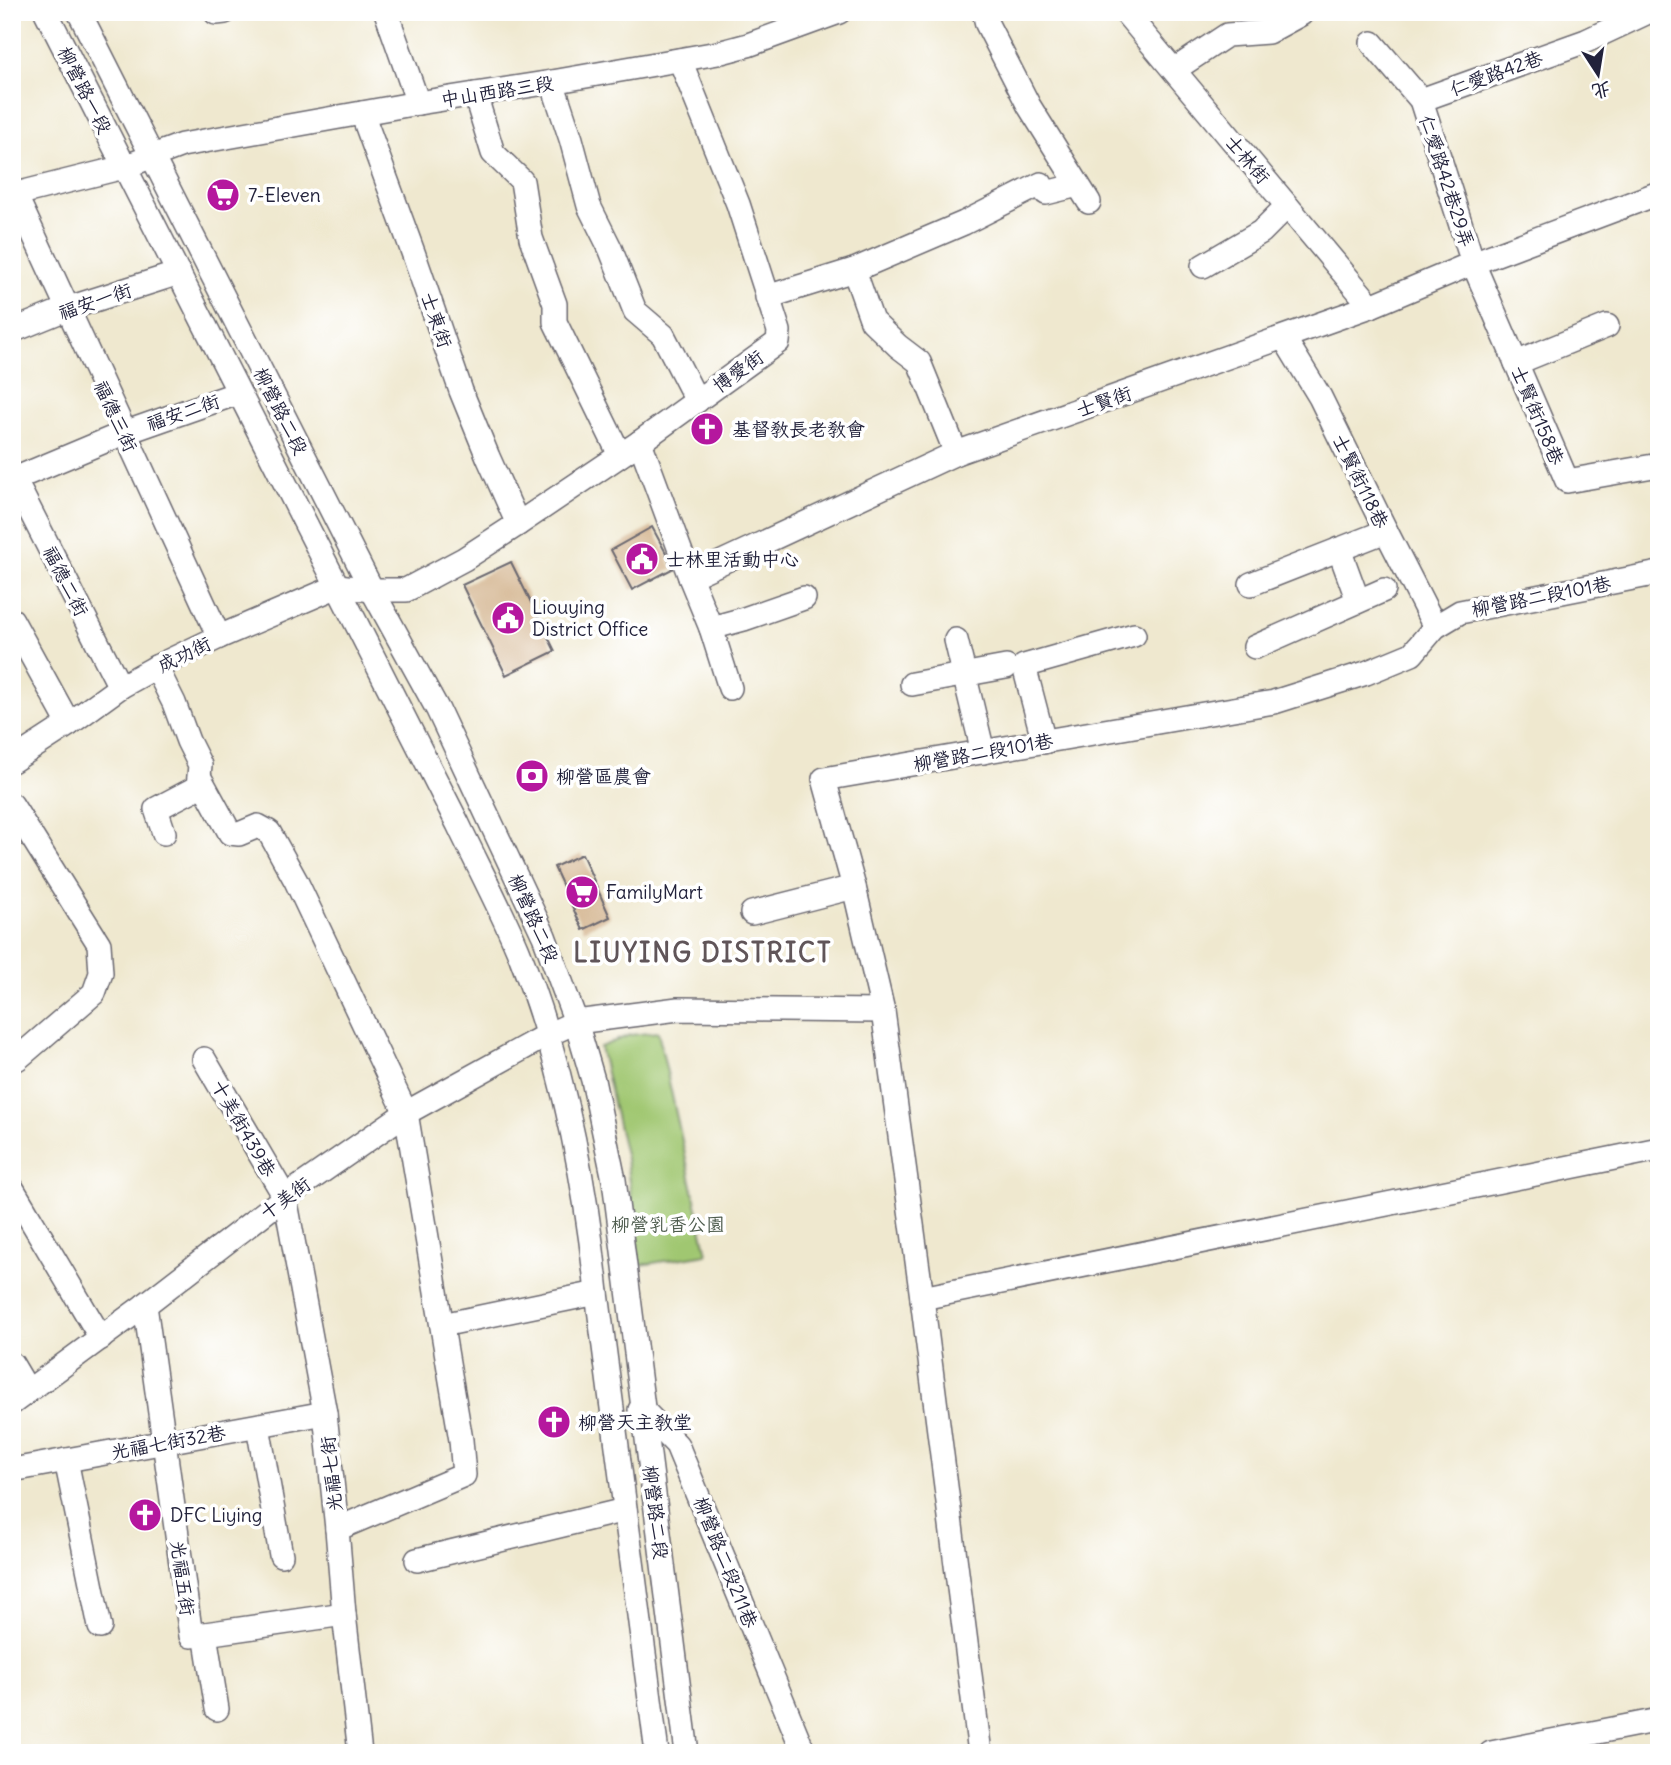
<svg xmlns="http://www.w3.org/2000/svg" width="1671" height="1765" font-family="Delius,'LXGW WenKai TC',sans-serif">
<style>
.green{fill:#a0c771;stroke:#617456;stroke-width:2}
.building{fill:#d4b590}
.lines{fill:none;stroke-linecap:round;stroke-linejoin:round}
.minor-casing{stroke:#6a676f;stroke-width:26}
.minor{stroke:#fff;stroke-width:23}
.labels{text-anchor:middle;stroke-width:7;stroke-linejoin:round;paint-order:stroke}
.street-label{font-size:19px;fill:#22223b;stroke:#fff}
.poi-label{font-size:19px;fill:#22223b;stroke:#fff;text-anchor:start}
.park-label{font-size:19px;fill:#4e5c4e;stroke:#fff}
.district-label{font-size:26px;font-weight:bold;letter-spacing:2px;fill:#605559;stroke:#fff}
</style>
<rect width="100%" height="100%" fill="#fff"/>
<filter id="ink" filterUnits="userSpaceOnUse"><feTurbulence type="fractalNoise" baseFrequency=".0143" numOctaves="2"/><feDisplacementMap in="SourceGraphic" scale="14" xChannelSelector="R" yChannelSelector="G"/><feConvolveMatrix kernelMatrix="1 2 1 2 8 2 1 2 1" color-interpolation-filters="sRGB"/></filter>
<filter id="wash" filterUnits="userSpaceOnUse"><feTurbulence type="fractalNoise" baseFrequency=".00686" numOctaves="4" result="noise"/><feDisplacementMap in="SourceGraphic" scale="28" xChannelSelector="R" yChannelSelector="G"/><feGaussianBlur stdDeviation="1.57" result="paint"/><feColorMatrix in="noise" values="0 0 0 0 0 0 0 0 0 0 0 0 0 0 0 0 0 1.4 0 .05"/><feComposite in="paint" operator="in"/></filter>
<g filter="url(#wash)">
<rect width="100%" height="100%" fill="#efe8cf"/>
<path class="green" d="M 658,1032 L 707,1254 L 640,1265 L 626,1159 L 600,1047 L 630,1035 Z"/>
<g id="blocks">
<g class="building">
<path d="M 652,527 L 666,553 L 672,569 L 632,590 L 611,550 Z"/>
<path d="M 511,562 L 555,651 L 506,675 L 462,585 Z"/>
<path d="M 582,854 L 610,917 L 583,930 L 554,867 Z"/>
</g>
</g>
</g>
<g filter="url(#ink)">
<use href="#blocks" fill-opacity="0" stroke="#6a676f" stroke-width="2"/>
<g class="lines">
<defs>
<g id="minor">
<path d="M 46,12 L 458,824 C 478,866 500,907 518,950 C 562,1060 585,1176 597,1293 L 657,1753"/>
<path d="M 79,12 L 372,590 L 438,710 L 544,936 L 576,1022 L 593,1080 L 614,1180 L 687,1753"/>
<path d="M 386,12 L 418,103"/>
<path d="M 984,12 L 987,24 L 1029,106 L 1089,202"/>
<path d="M 1125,12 L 1371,306"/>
<path d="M 216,13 L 225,12"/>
<path d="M 1372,43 L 1421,100 L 1473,263 L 1567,481 L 1659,465"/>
<path d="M 1174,70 L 1227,35 L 1268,32 L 1301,14"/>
<path d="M 552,82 L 571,139 L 589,206 L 610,248 L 635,311 L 663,335 L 697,401"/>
<path d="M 475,94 L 493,153 L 522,181 L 531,238 L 555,304 L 555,322 L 620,455"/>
<path d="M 1421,100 L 1586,41 L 1648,12"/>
<path d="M 362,113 L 414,255 L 461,391 L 488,457 L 518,524"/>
<path d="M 15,194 L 219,637"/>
<path d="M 12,195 L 124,167 L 182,145 L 418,103 L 552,82 L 718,53 L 748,45 L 839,12"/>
<path d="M 1203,266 L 1261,232 L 1287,206"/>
<path d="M 854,270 L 872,321 L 898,346 L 919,362 L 956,453"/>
<path d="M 767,297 L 854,270 L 964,223 L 1041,184 L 1046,193 L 1078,185"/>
<path d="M 12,331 L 66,309 L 179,273"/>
<path d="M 1284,338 L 1320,397 L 1386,531 L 1435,627"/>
<path d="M 1516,363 L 1607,326"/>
<path d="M 640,442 L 690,577 L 956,453 L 1371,306 L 1473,263 L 1659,193"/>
<path d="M 12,475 L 120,687"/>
<path d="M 12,480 L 124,433 L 238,393"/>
<path d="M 1339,549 L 1358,601"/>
<path d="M 690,577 L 711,628 L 730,688"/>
<path d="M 1251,584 L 1386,531"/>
<path d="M 12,620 L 69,724"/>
<path d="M 711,628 L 744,619 L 804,598"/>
<path d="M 956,640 L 983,752"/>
<path d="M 1255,647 L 1384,590"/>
<path d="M 156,667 L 174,703 L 188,741 L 200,765 L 198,787 L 156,809 L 164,833"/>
<path d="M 912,684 L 1006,667"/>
<path d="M 1044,742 L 1024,666 L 1134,635"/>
<path d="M 12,761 L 69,724 L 120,687 L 156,667 L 219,637 L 338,586 L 372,590 L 406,590 L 464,559 L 518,524 L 640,442 L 778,342 L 779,331 L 738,204 L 680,60"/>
<path d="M 200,778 L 230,833 L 239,834 L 258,826 L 269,832 L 296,881 L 406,1113 L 461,1440 L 464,1475 L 337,1529"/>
<path d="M 12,805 L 99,944 L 101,973 L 94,993 L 17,1059"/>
<path d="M 752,913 L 854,887"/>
<path d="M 883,1011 L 922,1298 L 980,1753"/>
<path d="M 204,1059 L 285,1197 L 325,1413 L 337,1529 L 344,1614 L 360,1753"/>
<path d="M 12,1188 L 101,1338"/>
<path d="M 922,1298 L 1659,1149"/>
<path d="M 145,1305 L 191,1636 L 205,1634 L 217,1709"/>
<path d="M 442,1325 L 597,1293"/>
<path d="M 12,1364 L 28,1391"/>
<path d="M 12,1403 L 145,1305 L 285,1197 L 406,1113 L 547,1035 L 576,1022 L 678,1009 L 883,1011 L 854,887 L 824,779 L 1274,702 L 1366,673 L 1412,654 L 1435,627 L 1460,612 L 1659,573"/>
<path d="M 640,1410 L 643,1410 L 677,1445 L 804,1753"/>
<path d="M 258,1426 L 281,1555"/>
<path d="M 66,1460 L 100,1627"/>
<path d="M 12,1470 L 325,1413"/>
<path d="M 417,1560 L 625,1510"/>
<path d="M 205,1634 L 344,1614"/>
<path d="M 1491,1753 L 1659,1720"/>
</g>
</defs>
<use href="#minor" class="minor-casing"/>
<use href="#minor" class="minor"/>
</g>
</g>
<defs>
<symbol id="supermarket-disc" viewBox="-11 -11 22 22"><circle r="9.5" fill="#b5179e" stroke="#fff"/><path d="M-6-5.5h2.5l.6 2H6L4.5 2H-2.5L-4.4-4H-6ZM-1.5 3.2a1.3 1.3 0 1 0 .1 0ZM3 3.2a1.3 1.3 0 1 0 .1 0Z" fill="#fff"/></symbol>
<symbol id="church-disc" viewBox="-11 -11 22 22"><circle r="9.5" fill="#b5179e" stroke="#fff"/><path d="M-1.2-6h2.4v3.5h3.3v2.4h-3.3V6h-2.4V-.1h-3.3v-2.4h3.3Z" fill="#fff"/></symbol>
<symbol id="civic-disc" viewBox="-11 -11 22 22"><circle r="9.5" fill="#b5179e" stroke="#fff"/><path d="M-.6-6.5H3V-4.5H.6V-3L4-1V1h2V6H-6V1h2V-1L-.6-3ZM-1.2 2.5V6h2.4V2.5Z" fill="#fff"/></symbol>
<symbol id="bank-disc" viewBox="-11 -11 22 22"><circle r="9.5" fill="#b5179e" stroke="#fff"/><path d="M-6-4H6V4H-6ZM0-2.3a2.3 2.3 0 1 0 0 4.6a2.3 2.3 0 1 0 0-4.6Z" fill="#fff"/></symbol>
</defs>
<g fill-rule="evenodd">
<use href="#supermarket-disc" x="204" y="176" width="38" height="38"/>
<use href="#church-disc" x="688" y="410" width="38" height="38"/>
<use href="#civic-disc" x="623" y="540" width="38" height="38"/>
<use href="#civic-disc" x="489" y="599" width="38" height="38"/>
<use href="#bank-disc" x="513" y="757" width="38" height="38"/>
<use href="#supermarket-disc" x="563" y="873" width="38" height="38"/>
<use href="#church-disc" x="535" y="1403" width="38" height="38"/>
<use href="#church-disc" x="126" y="1496" width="38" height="38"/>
</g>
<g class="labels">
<g class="street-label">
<text transform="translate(1496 73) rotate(-20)" y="7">仁愛路42巷</text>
<text transform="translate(85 90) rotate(63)" y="7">柳營路一段</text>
<text transform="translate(497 91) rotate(-9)" y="7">中山西路三段</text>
<text transform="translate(1248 159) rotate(50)" y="7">士林街</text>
<text transform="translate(1447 181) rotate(72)" y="7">仁愛路42巷29弄</text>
<text transform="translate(95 301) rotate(-19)" y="7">福安一街</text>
<text transform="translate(437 320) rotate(71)" y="7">士東街</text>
<text transform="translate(738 371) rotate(-36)" y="7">博愛街</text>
<text transform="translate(1104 401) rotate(-19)" y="7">士賢街</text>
<text transform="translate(281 411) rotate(63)" y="7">柳營路二段</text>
<text transform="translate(183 412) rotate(-19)" y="7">福安二街</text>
<text transform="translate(1538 415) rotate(67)" y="7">士賢街158巷</text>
<text transform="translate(116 416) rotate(65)" y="7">福德三街</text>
<text transform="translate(1361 481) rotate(64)" y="7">士賢街118巷</text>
<text transform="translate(66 581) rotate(63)" y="7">福德二街</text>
<text transform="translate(1541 596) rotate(-11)" y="7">柳營路二段101巷</text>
<text transform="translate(184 654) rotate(-26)" y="7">成功街</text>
<text transform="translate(983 752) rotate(-10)" y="7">柳營路二段101巷</text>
<text transform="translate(534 918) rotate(66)" y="7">柳營路二段</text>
<text transform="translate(244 1128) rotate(60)" y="7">十美街439巷</text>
<text transform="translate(285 1198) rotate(-36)" y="7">十美街</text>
<text transform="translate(168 1442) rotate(-10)" y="7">光福七街32巷</text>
<text transform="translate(331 1474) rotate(-96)" y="7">光福七街</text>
<text transform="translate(656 1512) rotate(83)" y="7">柳營路二段</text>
<text transform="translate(726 1562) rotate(68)" y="7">柳營路二段211巷</text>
<text transform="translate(183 1578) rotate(82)" y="7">光福五街</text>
</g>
<g class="poi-label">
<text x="248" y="202">7-Eleven</text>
<text x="732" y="436">基督教長老教會</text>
<text x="666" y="566">士林里活動中心</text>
<text x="532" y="614">Liouying<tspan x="532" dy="22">District Office</tspan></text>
<text x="556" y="783">柳營區農會</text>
<text x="606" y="899">FamilyMart</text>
<text x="578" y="1429">柳營天主教堂</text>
<text x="170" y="1522">DFC Liying</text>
</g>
<g class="park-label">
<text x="668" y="1231">柳營乳香公園</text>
</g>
<g class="district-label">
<text x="703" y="962">LIUYING DISTRICT</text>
</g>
</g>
<rect width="1671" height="1765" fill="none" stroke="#fff" stroke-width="42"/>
<g transform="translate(1598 74) rotate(168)" stroke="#ffffff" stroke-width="5" paint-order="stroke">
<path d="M0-5L12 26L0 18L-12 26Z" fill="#22223b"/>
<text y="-10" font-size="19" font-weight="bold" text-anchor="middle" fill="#22223b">北</text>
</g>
</svg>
